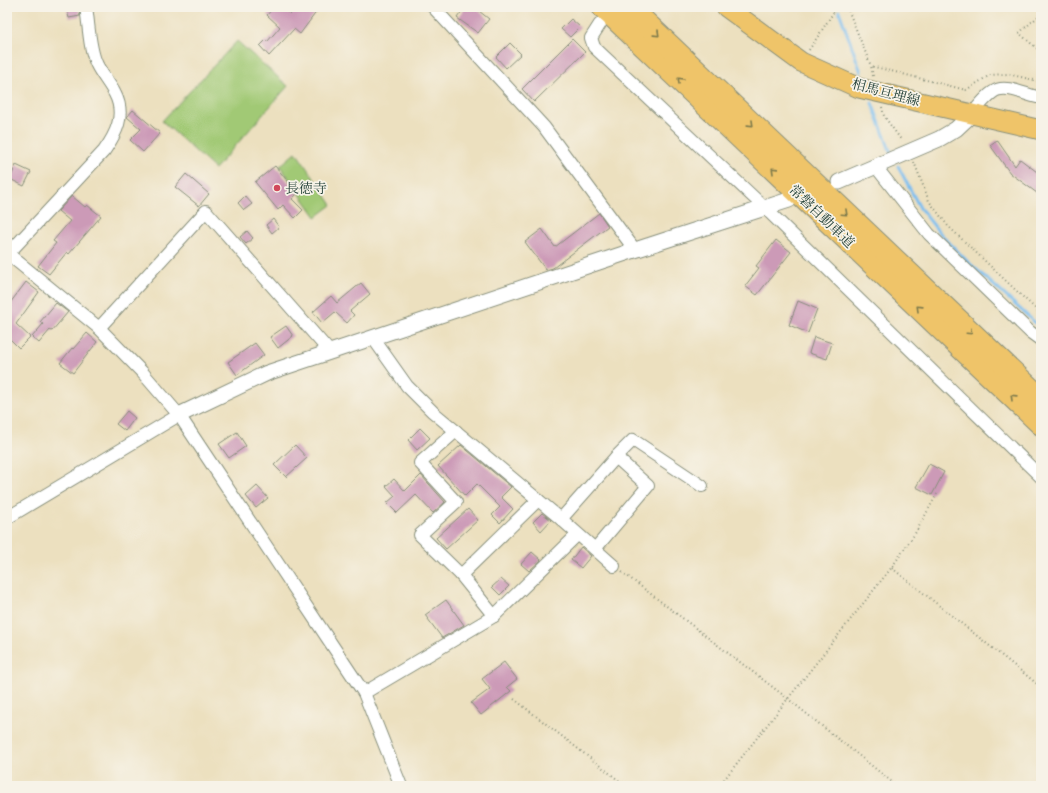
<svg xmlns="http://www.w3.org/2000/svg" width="1048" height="793" font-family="'IM FELL Great Primer','Noto Serif JP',serif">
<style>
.green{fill:#a1c975;stroke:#608354}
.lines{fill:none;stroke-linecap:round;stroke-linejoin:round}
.stream{stroke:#79bef0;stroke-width:3}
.building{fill:#cc9ab7}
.minor-casing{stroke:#868e7a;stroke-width:14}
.tertiary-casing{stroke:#868e7a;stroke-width:17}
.primary-casing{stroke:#868e7a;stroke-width:21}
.motorway-casing{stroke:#868e7a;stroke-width:24}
.path{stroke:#868e7a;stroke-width:2;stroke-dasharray:1 3;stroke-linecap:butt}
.minor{stroke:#fff;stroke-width:12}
.tertiary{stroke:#fff;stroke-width:15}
.primary{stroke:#efc469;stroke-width:19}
.motorway{stroke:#efc469;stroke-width:22}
.oneway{stroke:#7d7a4c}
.poi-dot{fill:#d1495b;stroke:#f7f3e8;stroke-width:1.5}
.labels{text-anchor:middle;stroke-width:3.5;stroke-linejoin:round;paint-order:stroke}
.street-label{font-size:14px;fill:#1f3d34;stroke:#f7f3e8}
.poi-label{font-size:14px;fill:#1f3d34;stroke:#f7f3e8;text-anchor:start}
</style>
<rect width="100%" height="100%" fill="#f7f3e8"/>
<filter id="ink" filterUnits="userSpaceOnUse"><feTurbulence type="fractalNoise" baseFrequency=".025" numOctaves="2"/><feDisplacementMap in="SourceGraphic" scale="8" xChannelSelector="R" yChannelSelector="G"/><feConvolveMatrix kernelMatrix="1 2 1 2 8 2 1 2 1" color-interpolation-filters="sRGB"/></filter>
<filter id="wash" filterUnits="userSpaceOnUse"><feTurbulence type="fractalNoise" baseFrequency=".012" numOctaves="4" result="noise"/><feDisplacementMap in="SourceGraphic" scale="16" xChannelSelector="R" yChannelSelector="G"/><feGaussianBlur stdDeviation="0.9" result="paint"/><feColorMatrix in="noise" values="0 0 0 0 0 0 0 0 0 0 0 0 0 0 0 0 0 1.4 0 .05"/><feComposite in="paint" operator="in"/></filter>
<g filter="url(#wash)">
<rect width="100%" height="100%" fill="#ece0bf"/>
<g class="green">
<path d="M 237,41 L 288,86 L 215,169 L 162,121 Z"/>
<path d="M 296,152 L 332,205 L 316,217 L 280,166 Z"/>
</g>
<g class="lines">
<g class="stream">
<path d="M 839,11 L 861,72"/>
<path d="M 872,103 L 891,153"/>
<path d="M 898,166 L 920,208 L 938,231 L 966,260 L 1041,328"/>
</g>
</g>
<g id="blocks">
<g class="building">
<path d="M 66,7 L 79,7 L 80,16 L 69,18 Z"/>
<path d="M 274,7 L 283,7 L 290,14 L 295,7 L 320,7 L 300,34 L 294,29 L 269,56 L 260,46 L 266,40 L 267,42 L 280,27 L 267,15 Z"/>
<path d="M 465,7 L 482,7 L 479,11 L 489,19 L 478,33 L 457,18 Z"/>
<path d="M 571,19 L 580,27 L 570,37 L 561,29 Z"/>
<path d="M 572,39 L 585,52 L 534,102 L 522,89 Z"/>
<path d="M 510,43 L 521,54 L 506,68 L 496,57 Z"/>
<path d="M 133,110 L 160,133 L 143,152 L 130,140 L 141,129 L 127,117 Z"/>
<path d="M 997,140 L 1015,166 L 1020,159 L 1041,175 L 1041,196 L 1010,173 L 990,145 Z"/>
<path d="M 16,165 L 31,172 L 24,186 L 10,179 Z"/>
<path d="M 275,166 L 298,193 L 292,199 L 303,210 L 295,218 L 283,205 L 278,210 L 255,182 Z"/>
<path d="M 186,174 L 209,194 L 199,206 L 175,187 Z"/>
<path d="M 72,196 L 85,207 L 87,205 L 101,216 L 69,254 L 67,252 L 49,274 L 38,266 L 56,243 L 53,241 L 70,221 L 58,211 Z"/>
<path d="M 245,196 L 252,204 L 244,210 L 238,203 Z"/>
<path d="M 599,213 L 608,226 L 553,268 L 546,270 L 525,242 L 542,229 L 555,247 Z"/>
<path d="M 273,219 L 279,227 L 272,233 L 266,225 Z"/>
<path d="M 247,231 L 253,238 L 246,244 L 240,237 Z"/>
<path d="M 776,240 L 791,252 L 757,295 L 745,286 L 759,268 L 756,266 Z"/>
<path d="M 26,282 L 39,292 L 16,324 L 30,337 L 19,348 L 7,336 L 7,307 Z"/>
<path d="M 361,283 L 370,294 L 350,311 L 354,315 L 347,323 L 335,312 L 322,323 L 313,312 L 331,296 L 337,303 Z"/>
<path d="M 798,301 L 817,309 L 808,333 L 789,325 Z"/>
<path d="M 56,303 L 68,312 L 52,331 L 50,330 L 39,343 L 32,337 L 43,324 L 40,322 Z"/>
<path d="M 286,326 L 293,336 L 278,348 L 270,337 Z"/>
<path d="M 87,333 L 97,342 L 73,373 L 60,363 L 72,348 L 73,349 Z"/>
<path d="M 814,337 L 832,343 L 827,359 L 809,353 Z"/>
<path d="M 255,343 L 264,355 L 237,375 L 228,362 Z"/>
<path d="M 127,411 L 135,418 L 125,431 L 116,424 Z"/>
<path d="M 420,428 L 430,438 L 417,450 L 408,440 Z"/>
<path d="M 237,432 L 246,446 L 229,458 L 219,444 Z"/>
<path d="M 295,445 L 307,458 L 286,477 L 274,465 Z"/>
<path d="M 461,445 L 511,487 L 501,497 L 513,509 L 500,523 L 492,515 L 500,507 L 477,484 L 465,496 L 438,466 Z"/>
<path d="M 929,464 L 944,472 L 932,495 L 916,487 Z"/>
<path d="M 421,475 L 445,502 L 433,513 L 416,495 L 397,513 L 387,503 L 395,496 L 386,486 L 394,479 L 405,491 Z"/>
<path d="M 257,486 L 268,498 L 256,508 L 246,496 Z"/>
<path d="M 468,509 L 478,520 L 446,549 L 436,538 Z"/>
<path d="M 542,513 L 551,520 L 541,531 L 533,522 Z"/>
<path d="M 581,547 L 591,556 L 581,568 L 571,560 Z"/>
<path d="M 532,552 L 541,560 L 529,571 L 521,564 Z"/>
<path d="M 501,579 L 509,586 L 500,595 L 492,587 Z"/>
<path d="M 446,600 L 464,625 L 442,638 L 425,615 Z"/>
<path d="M 504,662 L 517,679 L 507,687 L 511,691 L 481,715 L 471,703 L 490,689 L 482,679 Z"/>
</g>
</g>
</g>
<g filter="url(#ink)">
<use href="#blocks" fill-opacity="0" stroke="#868e7a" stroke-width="1"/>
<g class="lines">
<defs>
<g id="minor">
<path d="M 433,7 L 544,127 L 635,250"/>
<path d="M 600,24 L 591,38 L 594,47 L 765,208 L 1041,477"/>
<path d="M 972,114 C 999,81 999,86 1037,97 L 1041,95"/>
<path d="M 876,167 L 929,234 L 1030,332 L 1041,340"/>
<path d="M 7,253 L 99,328 L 142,372 L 179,415 L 364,693 L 401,786"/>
<path d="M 8,254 L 104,151 C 116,134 126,115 115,94 C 110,84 102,75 97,65 C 89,49 89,25 86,7"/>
<path d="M 99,328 L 206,211 L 330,352"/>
<path d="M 373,338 L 407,386 L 433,412 L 561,519 L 614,566"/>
<path d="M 456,431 L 420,463 L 456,502 L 420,535 L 461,575"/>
<path d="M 616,457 L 633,440 L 702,486"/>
<path d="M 7,518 L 179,415"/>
<path d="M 561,519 L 616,457 L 648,486 L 595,549"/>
<path d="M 494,616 L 461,575 L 538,500"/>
<path d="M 364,693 L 494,616 L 577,535"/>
</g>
<g id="tertiary">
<path d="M 839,182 L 939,139 L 956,129 L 972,114"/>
<path d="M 179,415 L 267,373 L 635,250 L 789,200"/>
</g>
<path id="primary" d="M 726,7 L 801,62 L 859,88 L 1041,130"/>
<g id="motorway">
<path d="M 603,7 L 1041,424"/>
<path d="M 629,7 L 1041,399"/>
</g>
</defs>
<use href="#minor" class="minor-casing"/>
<use href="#tertiary" class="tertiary-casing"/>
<use href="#primary" class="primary-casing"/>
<use href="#motorway" class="motorway-casing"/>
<g class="path">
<path d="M 847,7 L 871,66"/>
<path d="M 1041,14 L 1019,33 L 1041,52"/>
<path d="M 809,50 L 837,7"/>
<path d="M 873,76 L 871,66 L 966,90 L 990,75 L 1008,74 L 1038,81 L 1041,79"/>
<path d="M 882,107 L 884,116 L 902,141"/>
<path d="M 914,162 L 929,201 L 948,226 L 1041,314"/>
<path d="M 892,568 L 1041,687"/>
<path d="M 622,572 L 787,698 L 897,786"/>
<path d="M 514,699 L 626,786"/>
<path d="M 719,786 L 892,567 L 916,532 L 937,494"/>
</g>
<use href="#minor" class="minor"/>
<use href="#tertiary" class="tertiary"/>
<use href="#primary" class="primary"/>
<use href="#motorway" class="motorway"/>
</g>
<defs><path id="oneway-chevron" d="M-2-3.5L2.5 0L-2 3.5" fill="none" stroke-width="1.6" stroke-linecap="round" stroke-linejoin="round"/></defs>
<g class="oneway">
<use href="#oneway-chevron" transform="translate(657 34) rotate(44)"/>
<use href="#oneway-chevron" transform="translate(680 80) rotate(-136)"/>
<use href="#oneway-chevron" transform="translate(751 124) rotate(44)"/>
<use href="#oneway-chevron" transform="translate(774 170) rotate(-136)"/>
<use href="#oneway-chevron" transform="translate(845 213) rotate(43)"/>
<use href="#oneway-chevron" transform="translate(919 308) rotate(-136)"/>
<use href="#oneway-chevron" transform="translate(970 332) rotate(43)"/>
<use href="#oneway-chevron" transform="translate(1013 397) rotate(-136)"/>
</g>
</g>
<circle class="poi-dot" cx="277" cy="188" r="4"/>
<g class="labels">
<g class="street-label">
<text transform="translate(886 92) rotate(15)" y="5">相馬亘理線</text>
<text transform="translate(822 216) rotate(44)" y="5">常磐自動車道</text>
</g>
<g class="poi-label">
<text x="285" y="193">長徳寺</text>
</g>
</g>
<rect width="1048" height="793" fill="none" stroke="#f7f3e8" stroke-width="24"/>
</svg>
